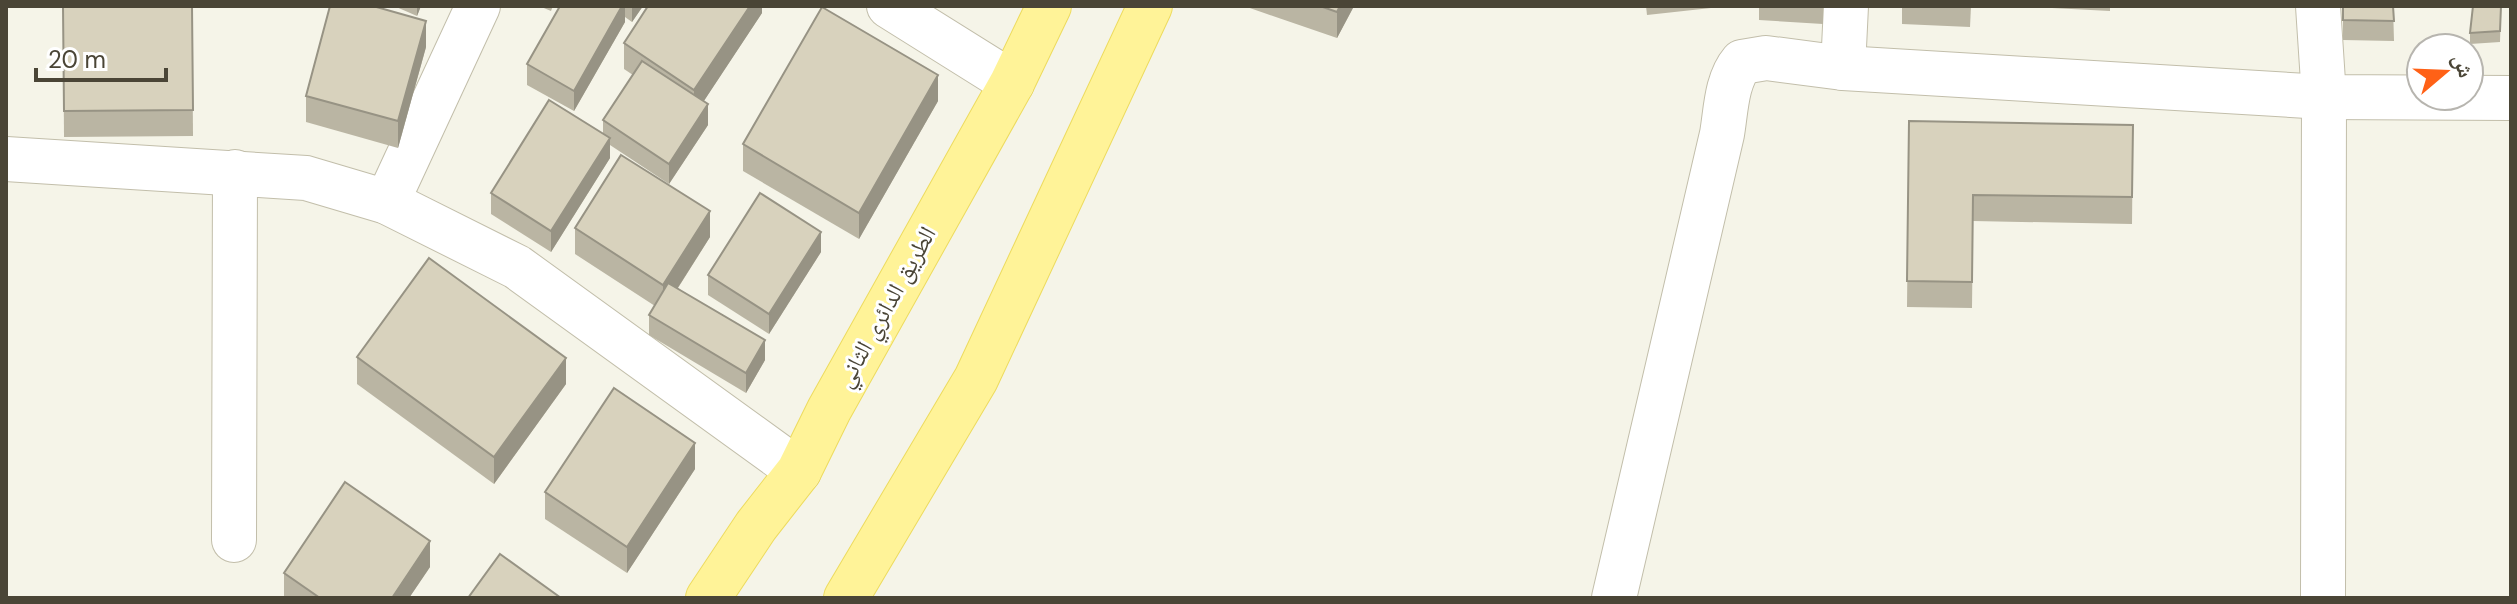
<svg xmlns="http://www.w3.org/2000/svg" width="2517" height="604" font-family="'DM Sans','Noto Naskh Arabic',sans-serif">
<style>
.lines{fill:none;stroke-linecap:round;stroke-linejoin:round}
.minor-casing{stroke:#c2beaa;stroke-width:46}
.major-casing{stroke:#eddb5e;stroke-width:46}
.minor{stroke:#fff;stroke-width:44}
.major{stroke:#fff398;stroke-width:44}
.wall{fill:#bab5a3}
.shaded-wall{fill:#979384}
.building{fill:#d8d2bd;stroke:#979384;stroke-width:2}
.labels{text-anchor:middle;stroke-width:6;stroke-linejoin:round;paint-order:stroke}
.street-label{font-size:24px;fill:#4a4536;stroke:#fff}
</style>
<rect width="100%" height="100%" fill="#f5f4e8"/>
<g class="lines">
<defs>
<g id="minor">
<path d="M 889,6 L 1012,83"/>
<path d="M 2318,6 L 2324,97 L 2323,598"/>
<path d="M 1843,68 L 1846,6"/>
<path d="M 6,159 L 306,178 L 387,202 L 517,267 L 799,471"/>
<path d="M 387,202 L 478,6"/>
<path d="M 234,540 L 235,172"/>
<path d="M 1614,598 L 1722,134 C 1726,111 1726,81 1742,62 L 1766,58 L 1843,68 L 2324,97 L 2511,98"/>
</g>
<g id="major">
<path d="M 708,598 L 756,526 L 799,471 L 829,410 L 1012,83 L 1049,6"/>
<path d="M 846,598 L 976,379 L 1150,6"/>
</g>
</defs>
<use href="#minor" class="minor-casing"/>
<use href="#major" class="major-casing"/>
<use href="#minor" class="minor"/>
<use href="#major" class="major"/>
</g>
<g class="wall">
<path d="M 63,6 L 192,6 L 193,136 L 64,137 Z"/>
<path d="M 394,6 L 421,6 L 417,16 Z"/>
<path d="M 539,6 L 553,6 L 551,11 Z"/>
<path d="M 560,6 L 643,6 L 632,22 L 625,17 L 625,22 L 574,111 L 527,85 L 527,64 Z"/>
<path d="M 762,6 L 762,13 L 703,102 L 708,125 L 669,184 L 610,145 L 610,158 L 551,252 L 491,214 L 491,193 L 603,133 L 603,120 L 633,75 L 624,69 L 624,43 Z"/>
<path d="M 1244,6 L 1354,6 L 1337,38 Z"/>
<path d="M 1646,6 L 1711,6 L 1711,8 L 1647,15 Z"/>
<path d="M 1759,6 L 1823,6 L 1823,24 L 1759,20 Z"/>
<path d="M 1902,6 L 1971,6 L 1970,27 L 1902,24 Z"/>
<path d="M 2052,6 L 2110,6 L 2110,11 L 2052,8 Z"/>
<path d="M 2343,6 L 2393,6 L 2394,41 L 2343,40 Z"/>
<path d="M 2501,6 L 2500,42 L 2470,44 L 2470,33 Z"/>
<path d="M 426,47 L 398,148 L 306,122 L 306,96 Z"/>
<path d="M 938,101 L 859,239 L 743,171 L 743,144 Z"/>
<path d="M 1909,121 L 2133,125 L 2132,224 L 1973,221 L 1972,308 L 1907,307 Z"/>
<path d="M 575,228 L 710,237 L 678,288 L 765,360 L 746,393 L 649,335 L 649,315 L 655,306 L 575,254 Z"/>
<path d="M 821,252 L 769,334 L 708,295 L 708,275 Z"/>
<path d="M 357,357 L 566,384 L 494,484 L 357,384 Z"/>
<path d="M 695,469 L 627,573 L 545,519 L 545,492 Z"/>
<path d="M 430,567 L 409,598 L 284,598 L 284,573 Z"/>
</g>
<g class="shaded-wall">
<path d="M 417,6 L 421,6 L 417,16 Z"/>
<path d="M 622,6 L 625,6 L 625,22 L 574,111 L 574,91 Z"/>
<path d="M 632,6 L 643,6 L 632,22 Z"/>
<path d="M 750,6 L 762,6 L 762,13 L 694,116 L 694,90 Z"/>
<path d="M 1340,6 L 1354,6 L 1337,38 L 1337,12 Z"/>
<path d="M 426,21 L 426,47 L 398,148 L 398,121 Z"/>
<path d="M 938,75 L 938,101 L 859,239 L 859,213 Z"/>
<path d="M 708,104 L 708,125 L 669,184 L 669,164 Z"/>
<path d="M 610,138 L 610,158 L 551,252 L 551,231 Z"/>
<path d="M 710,211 L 710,237 L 663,311 L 663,285 Z"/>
<path d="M 821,232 L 821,252 L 769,334 L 769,314 Z"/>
<path d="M 765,340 L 765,360 L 746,393 L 746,373 Z"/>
<path d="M 566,358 L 566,384 L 494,484 L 494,457 Z"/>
<path d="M 695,443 L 695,469 L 627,573 L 627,547 Z"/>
<path d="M 430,541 L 430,567 L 409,598 L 392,598 Z"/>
</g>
<g class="building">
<path d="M 63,6 L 192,6 L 193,110 L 64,111 Z"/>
<path d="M 330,6 L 373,6 L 426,21 L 398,121 L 306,96 Z"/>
<path d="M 560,6 L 622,6 L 574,91 L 527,64 Z"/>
<path d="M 648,6 L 750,6 L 694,90 L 624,43 Z"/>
<path d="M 1320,6 L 1340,6 L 1337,12 Z"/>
<path d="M 2343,6 L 2393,6 L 2394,21 L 2343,20 Z"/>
<path d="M 2473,6 L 2501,6 L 2500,31 L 2470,33 Z"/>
<path d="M 822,7 L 938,75 L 859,213 L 743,144 Z"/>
<path d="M 642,61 L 708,104 L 669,164 L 603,120 Z"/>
<path d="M 549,100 L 610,138 L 551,231 L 491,193 Z"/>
<path d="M 1909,121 L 2133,125 L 2132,197 L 1973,195 L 1972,282 L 1907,281 Z"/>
<path d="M 621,155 L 710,211 L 663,285 L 575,228 Z"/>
<path d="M 760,193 L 821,232 L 769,314 L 708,275 Z"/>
<path d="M 429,258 L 566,358 L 494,457 L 357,357 Z"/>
<path d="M 668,283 L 765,340 L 746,373 L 649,315 Z"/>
<path d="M 614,388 L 695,443 L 627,547 L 545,492 Z"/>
<path d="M 345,482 L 430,541 L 392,598 L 320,598 L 284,573 Z"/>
<path d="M 500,554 L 561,598 L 468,598 Z"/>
</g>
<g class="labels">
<g class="street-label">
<text transform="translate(886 307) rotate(-61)" y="8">الطريق الدائري الثاني</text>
</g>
</g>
<rect width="2517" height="604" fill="none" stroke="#4a4536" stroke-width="16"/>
<g transform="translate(2445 72) rotate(71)"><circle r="38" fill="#ffffff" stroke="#b7b5af" stroke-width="2"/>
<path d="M0-6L14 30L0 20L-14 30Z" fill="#ff6116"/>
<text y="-12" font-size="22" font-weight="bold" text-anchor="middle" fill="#4a4536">ش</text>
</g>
<path d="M36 68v12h130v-12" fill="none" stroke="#4a4536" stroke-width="4"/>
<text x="48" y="68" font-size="24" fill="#4a4536" stroke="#ffffff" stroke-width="6" paint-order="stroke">20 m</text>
</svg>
